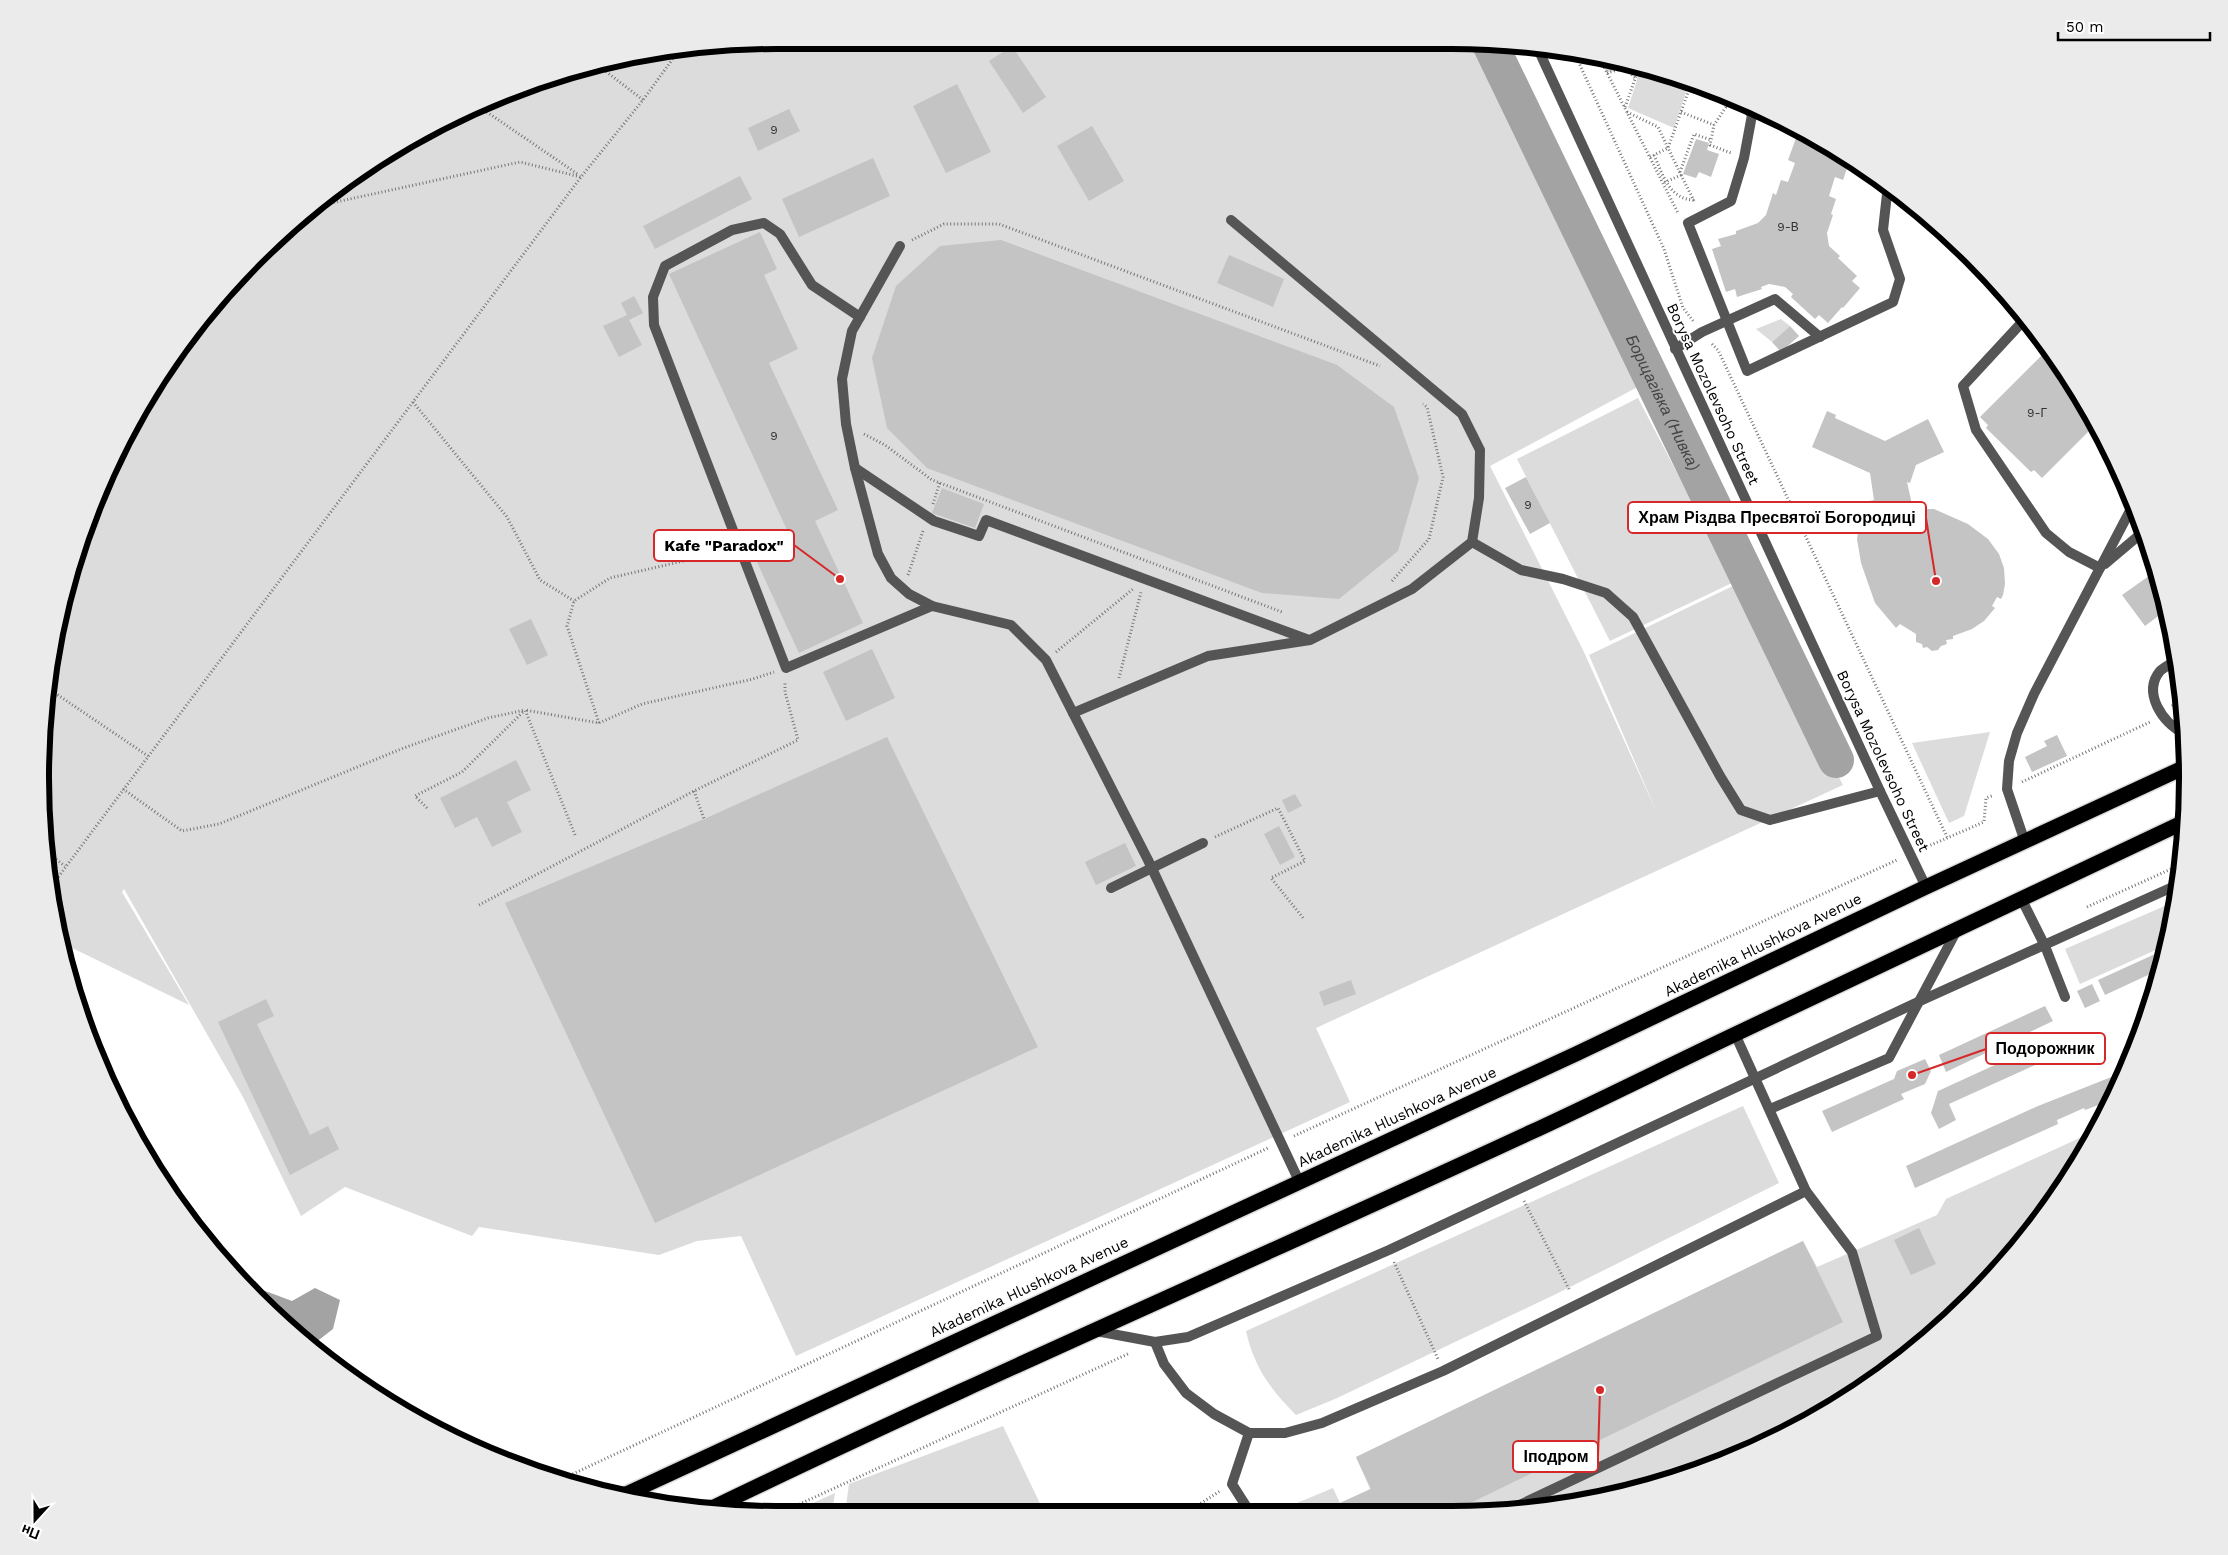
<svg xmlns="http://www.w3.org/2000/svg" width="2228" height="1555" font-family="'Work Sans',sans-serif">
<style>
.green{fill:#dcdcdc}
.water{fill:#a3a3a3}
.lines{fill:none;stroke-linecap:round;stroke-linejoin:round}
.river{stroke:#a3a3a3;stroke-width:36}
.building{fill:#c4c4c4}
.highway-casing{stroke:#dbdbdb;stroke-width:18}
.path{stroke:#777;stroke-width:3;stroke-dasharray:1 2.5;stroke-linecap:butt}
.lane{stroke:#555;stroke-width:10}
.street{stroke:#555;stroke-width:10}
.highway{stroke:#000;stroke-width:15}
.labels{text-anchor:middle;stroke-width:4;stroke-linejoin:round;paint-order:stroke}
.number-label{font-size:12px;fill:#313131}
.street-label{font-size:15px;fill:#000;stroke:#fff}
.water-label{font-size:16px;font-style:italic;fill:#444;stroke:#fff}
.rim{fill:none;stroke:#000;stroke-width:6}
.leader{fill:none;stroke:#d62828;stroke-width:2}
.callout-dot{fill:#d62828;stroke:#fff;stroke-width:2}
.callout{fill:#fff;stroke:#d62828;stroke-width:2}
.callout-label{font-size:16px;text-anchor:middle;font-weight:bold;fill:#000}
</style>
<rect width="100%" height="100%" fill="#fff"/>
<g class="green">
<path d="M 1451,40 L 1483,43 L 1645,383 L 1490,466 L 1583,650 L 1657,813 L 1589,655 L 1737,584 L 1843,785 L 1316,1028 L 1350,1102 L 796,1356 L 741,1236 L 697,1241 L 659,1255 L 479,1227 L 472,1236 L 345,1187 L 301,1216 L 243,1097 L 124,889 L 122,892 L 189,1005 L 60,942 L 54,921 L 42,825 L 46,682 L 65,587 L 96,495 L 139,408 L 223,291 L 291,223 L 368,164 L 452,116 L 586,65 L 681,46 Z"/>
<path d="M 1598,55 L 1638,67 L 1635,78 L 1625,68 L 1607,73 Z"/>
<path d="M 1641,68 L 1689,83 L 1674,128 L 1628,108 Z"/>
<path d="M 1781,319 L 1790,326 L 1772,342 L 1756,329 Z"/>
<path d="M 1638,398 L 1734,582 L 1610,641 L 1517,459 Z"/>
<path d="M 1990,732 L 1964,816 L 1949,823 L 1912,743 Z"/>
<path d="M 2174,902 L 2167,945 L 2080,984 L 2065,949 Z"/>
<path d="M 1743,1106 L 1779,1183 L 1552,1296 L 1335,1399 L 1296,1415 C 1270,1389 1254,1367 1246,1331 Z"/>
<path d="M 2095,1131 L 2036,1226 L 1937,1332 L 1860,1391 L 1776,1439 L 1642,1490 L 1547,1509 L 1280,1510 L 1333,1488 L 1340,1503 L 1370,1489 L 1356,1457 L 1803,1241 L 1817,1267 L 1937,1215 L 1946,1199 Z"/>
<path d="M 1003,1426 L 1044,1512 L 845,1513 L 849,1484 Z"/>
<path d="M 835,1493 L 832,1513 L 791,1513 Z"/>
</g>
<path class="water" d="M 244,1283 L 292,1301 L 315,1288 L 340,1300 L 333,1329 L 311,1346 Z"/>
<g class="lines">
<path class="river" id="s1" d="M 1490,44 L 1836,760"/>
</g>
<g class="building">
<path d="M 1012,46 L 1046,97 L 1023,113 L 989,61 Z"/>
<path d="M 957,84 L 991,152 L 946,173 L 913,106 Z"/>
<path d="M 789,109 L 800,131 L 758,151 L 748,128 Z"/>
<path d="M 1092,126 L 1124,181 L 1089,201 L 1057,146 Z"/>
<path d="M 1799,130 L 1819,139 L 1850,159 L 1843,180 L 1835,177 L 1829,196 L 1836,199 L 1831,214 L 1833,215 L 1827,233 L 1829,246 L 1840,256 L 1838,258 L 1857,276 L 1852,281 L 1860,288 L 1843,308 L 1842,307 L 1828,323 L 1819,315 L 1815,319 L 1791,297 L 1793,294 L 1785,287 L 1769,284 L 1761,287 L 1762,289 L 1737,297 L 1735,289 L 1726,292 L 1712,249 L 1721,246 L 1718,239 L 1736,234 L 1736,231 L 1758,223 L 1766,215 L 1773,193 L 1776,195 L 1781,180 L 1788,182 L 1795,163 L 1788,160 Z"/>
<path d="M 1696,139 L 1709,143 L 1707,150 L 1719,154 L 1711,177 L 1699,172 L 1696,178 L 1683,174 Z"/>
<path d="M 873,158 L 890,196 L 799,237 L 782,199 Z"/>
<path d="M 740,176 L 752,199 L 655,249 L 643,226 Z"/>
<path d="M 760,232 L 777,269 L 764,275 L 798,349 L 769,363 L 838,510 L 815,521 L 863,623 L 799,653 L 750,547 L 787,530 L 669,274 Z"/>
<path d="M 1001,240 L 1337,365 L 1394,407 L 1419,478 L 1398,551 L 1339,599 L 1262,593 L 927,468 L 887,428 L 872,358 L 896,286 L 940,246 Z"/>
<path d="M 1229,255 L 1284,279 L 1273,307 L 1217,283 Z"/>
<path d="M 634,296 L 643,313 L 629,320 L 642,345 L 619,357 L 603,326 L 627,315 L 621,303 Z"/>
<path d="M 1790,326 L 1799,336 L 1781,352 L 1772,342 Z"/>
<path d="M 2047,350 L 2089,409 L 2096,424 L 2042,478 L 2034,470 L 2031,472 L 1986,428 L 1988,425 L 1980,417 Z"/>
<path d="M 1827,411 L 1836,415 L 1835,418 L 1885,441 L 1928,419 L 1944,452 L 1916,465 L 1910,483 L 1907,482 L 1913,509 L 1934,509 L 1968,524 L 1988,539 L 1999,554 L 2004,568 L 2005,584 L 2003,595 L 2001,599 L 1997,597 L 1992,606 L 1995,608 L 1984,621 L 1972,629 L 1953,636 L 1953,639 L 1946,640 L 1947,644 L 1941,646 L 1938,650 L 1932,651 L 1927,647 L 1923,648 L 1922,644 L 1916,642 L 1916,634 L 1900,624 L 1896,628 L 1875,603 L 1861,563 L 1857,539 L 1859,527 L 1873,520 L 1868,521 L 1864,502 L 1874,500 L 1870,473 L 1812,447 Z"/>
<path d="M 1526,477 L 1550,523 L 1530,534 L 1505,488 Z"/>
<path d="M 942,488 L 984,504 L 975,528 L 932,513 Z"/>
<path d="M 2156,571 L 2165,611 L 2145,626 L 2122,595 Z"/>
<path d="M 531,619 L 548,655 L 527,665 L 509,629 Z"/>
<path d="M 872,649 L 895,698 L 846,721 L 823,672 Z"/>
<path d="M 2057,735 L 2067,756 L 2032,772 L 2025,757 L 2047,746 L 2044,741 Z"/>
<path d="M 887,737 L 1038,1047 L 655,1223 L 505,903 L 704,819 Z"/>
<path d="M 516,760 L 531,790 L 507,802 L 522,832 L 492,847 L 477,817 L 455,828 L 440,798 Z"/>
<path d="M 1295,794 L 1302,806 L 1288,813 L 1282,800 Z"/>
<path d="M 1279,826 L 1295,857 L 1280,865 L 1264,834 Z"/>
<path d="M 1125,843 L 1136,866 L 1096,885 L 1085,862 Z"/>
<path d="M 2166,949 L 2163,968 L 2105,995 L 2098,980 Z"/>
<path d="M 1351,980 L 1356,994 L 1324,1006 L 1319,992 Z"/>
<path d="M 2092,984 L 2100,1001 L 2085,1008 L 2077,991 Z"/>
<path d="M 266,999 L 274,1016 L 257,1024 L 310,1135 L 328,1126 L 339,1149 L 290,1175 L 218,1022 Z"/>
<path d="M 2045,1006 L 2053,1021 L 1946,1072 L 1939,1055 Z"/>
<path d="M 2067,1032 L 2075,1047 L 1949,1104 L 1956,1120 L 1939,1129 L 1931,1113 L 1938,1091 Z"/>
<path d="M 1925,1059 L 1931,1071 L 1925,1084 L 1901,1094 L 1904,1099 L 1832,1132 L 1822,1111 L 1894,1079 L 1897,1071 Z"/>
<path d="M 2124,1072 L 2116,1092 L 2111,1094 L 2112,1100 L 2085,1110 L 2084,1108 L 2057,1120 L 2058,1124 L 1915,1188 L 1906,1166 L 2038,1106 Z"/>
<path d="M 1919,1228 L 1936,1264 L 1911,1275 L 1894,1240 Z"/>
<path d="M 1803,1241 L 1843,1322 L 1458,1509 L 1343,1510 L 1340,1503 L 1371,1489 L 1356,1457 Z"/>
</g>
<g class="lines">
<defs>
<g id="highway">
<path d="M 622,1496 L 1578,1053 L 1926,887 L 2185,767"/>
<path d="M 708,1510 C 979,1379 1255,1260 1527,1134 C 1599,1101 1670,1065 1742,1031 C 1890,960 2038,890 2186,821"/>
</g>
</defs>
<use href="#highway" class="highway-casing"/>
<g class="path">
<path d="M 1574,52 L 1664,249 L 1683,308 L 1694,322"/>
<path d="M 1598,55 L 1678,213"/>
<path d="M 595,63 L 643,100"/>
<path d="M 1607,73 L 1625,68 L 1635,78"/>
<path d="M 1713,90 L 1727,107"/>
<path d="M 478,106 L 579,175"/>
<path d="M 1625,107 L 1639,68"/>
<path d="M 1726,107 L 1714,125 L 1710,145 L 1731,153"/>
<path d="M 1627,112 L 1658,127 L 1681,175 L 1663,183"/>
<path d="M 1681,112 L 1714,125"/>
<path d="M 1654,155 C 1663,175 1669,199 1694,200"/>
<path d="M 1650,157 L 1668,148 L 1691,84"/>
<path d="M 1680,172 L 1694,134 L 1711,140"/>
<path d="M 1681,175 L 1694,201"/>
<path d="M 313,207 L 520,162 L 581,177"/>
<path d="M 912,240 L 944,224 L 999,224 L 1380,366"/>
<path d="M 1712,344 L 1718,350 L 1947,837"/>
<path d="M 413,402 L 507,517 L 540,580 L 574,601"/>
<path d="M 864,434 L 885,445 L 932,480 L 1282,612"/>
<path d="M 933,504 L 940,482"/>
<path d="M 908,575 L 923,531"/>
<path d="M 1392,581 L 1429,539 L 1443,477 L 1427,407 L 1423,404"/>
<path d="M 1056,652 L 1133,589"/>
<path d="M 1119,678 L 1141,592"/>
<path d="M 46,687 L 148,756"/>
<path d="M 2172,706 L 2182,696"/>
<path d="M 599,723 L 567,626 L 574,601 L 610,578 L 709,555 L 728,556"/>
<path d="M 2022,782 L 2150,722"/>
<path d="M 123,789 L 182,831 L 219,824 L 401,749 L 488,718 L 525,710"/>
<path d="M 694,791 L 704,819"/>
<path d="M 427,808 L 415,796 L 462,772 L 524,711"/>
<path d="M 575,835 L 525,710 L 599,723 L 642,704 L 753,679 L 774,672"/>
<path d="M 1215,837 L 1278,808 L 1305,861 L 1271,878 L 1304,919"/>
<path d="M 1924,848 L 1984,822 L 1986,798 L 1994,795"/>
<path d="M 45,851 L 65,866"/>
<path d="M 50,888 L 581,177 L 643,100 L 682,46"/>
<path d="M 479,905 L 694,791 L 798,740 L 785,692 L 785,681"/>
<path d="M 2087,907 L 2180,865"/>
<path d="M 1294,1136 L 1897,860"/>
<path d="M 1524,1201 L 1570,1291"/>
<path d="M 1394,1262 L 1438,1359"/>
<path d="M 560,1480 L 1268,1148"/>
<path d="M 1189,1511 L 1220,1491"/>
<path d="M 780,1513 L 1130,1353"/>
</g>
<g class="lane">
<path d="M 1742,101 L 1752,115 L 1744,158 L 1731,201 L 1688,223 L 1747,371 L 1893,302 L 1900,279 L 1883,230 L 1888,185"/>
<path d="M 900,246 L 852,331 L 842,379 L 846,424 L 855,468 L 878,554 L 891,578 L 909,594 L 932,606 L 1011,625 L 1046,660 L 1148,860 L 1299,1181"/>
<path d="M 860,317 L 812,285 L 780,234 L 764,223 L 732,230 L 665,266 L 653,297 L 654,325 L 786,668 L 932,606"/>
<path d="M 2025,319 L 1963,386 L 1976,430 L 2046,533 L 2069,552 L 2100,568"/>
<path d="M 1675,349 L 1702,332 L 1775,299 L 1820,337"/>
<path d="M 855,468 L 934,521 L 979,536 L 986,520 L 1309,640"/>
<path d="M 1472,542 L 1521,570 L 1563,579 L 1606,593 L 1633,617 L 1720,776 L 1741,810 L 1770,820 L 1880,791"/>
<path d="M 2105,564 L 2137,537 L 2147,536"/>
<path d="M 2177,660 C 2172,663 2164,667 2160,671 C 2142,693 2163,723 2183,733"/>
<path d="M 1073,713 L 1208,656 L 1310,640 L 1412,589 L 1472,542 L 1479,498 L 1480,450 L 1462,414 L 1231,220"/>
<path d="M 2025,842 L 2007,789 L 2009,761 L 2017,733 L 2034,694 L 2133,505"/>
<path d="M 1111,888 L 1203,843"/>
<path d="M 2021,898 L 2045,946 L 2065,997"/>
<path d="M 1770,1109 L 1889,1058 L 1958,928"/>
<path d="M 1096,1331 L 1155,1342 L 1188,1337 L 1389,1250 L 1920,1001 L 2177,885"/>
<path d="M 1155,1342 L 1164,1364 L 1186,1393 L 1214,1414 L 1249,1433 L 1285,1433 L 1322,1423 L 1443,1371 L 1806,1191"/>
<path d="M 1246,1506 L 1232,1484 L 1249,1433"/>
<path d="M 1511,1509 L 1877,1336 L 1852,1252 L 1806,1191 L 1735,1034"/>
</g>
<path class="street" d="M 1538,49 L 1880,791 L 1926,887"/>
<use href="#highway" class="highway"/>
</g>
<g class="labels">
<g class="number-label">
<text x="774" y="134">9</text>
<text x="1788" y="231">9-В</text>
<text x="2037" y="417">9-Г</text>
<text x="774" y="440">9</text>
<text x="1528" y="509">9</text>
</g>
<g class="street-label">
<text transform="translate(1713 394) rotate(65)" y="5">Borysa Mozolevsoho Street</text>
<text transform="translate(1883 761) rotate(65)" y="5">Borysa Mozolevsoho Street</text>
<text transform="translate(1763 945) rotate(-26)" y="5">Akademika Hlushkova Avenue</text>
<text transform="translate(1397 1117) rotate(-25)" y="5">Akademika Hlushkova Avenue</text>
<text transform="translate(1029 1287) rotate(-25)" y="5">Akademika Hlushkova Avenue</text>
</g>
<g class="water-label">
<text dy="6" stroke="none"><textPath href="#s1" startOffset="398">Борщагівка (Нивка)</textPath></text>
</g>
</g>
<path d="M0 0H2228V1555H0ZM777 49H1451A728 728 0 0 1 2179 777V778A728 728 0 0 1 1451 1506H777A728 728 0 0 1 49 778V777A728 728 0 0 1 777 49Z" fill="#ebebeb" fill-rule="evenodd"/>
<path class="rim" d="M777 49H1451A728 728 0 0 1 2179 777V778A728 728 0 0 1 1451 1506H777A728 728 0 0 1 49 778V777A728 728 0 0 1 777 49Z"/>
<path class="leader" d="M1936 581L1926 518M840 579L794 545M1912 1075L1986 1049M1600 1390L1598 1457"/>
<g class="callout-dot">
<circle cx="1936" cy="581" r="5"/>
<circle cx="840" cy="579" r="5"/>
<circle cx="1912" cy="1075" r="5"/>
<circle cx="1600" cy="1390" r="5"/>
</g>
<g class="callout">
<rect x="1628" y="502" width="298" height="31" rx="5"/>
<rect x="654" y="530" width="140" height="31" rx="5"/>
<rect x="1986" y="1033" width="119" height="31" rx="5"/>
<rect x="1513" y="1441" width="85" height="31" rx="5"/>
</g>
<g class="callout-label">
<text x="1777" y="523">Храм Різдва Пресвятої Богородиці</text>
<text x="724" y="551">Kafe "Paradox"</text>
<text x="2045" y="1054">Подорожник</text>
<text x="1556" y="1462">Іподром</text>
</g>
<g transform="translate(35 1520) rotate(201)" stroke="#ffffff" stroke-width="4" paint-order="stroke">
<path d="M0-4L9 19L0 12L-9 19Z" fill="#000000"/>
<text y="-8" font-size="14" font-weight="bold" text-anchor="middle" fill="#000000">Пн</text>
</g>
<path d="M2058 32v8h152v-8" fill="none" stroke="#000000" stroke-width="2.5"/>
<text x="2066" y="32" font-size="15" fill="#000000" stroke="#ffffff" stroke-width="4" paint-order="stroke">50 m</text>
</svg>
